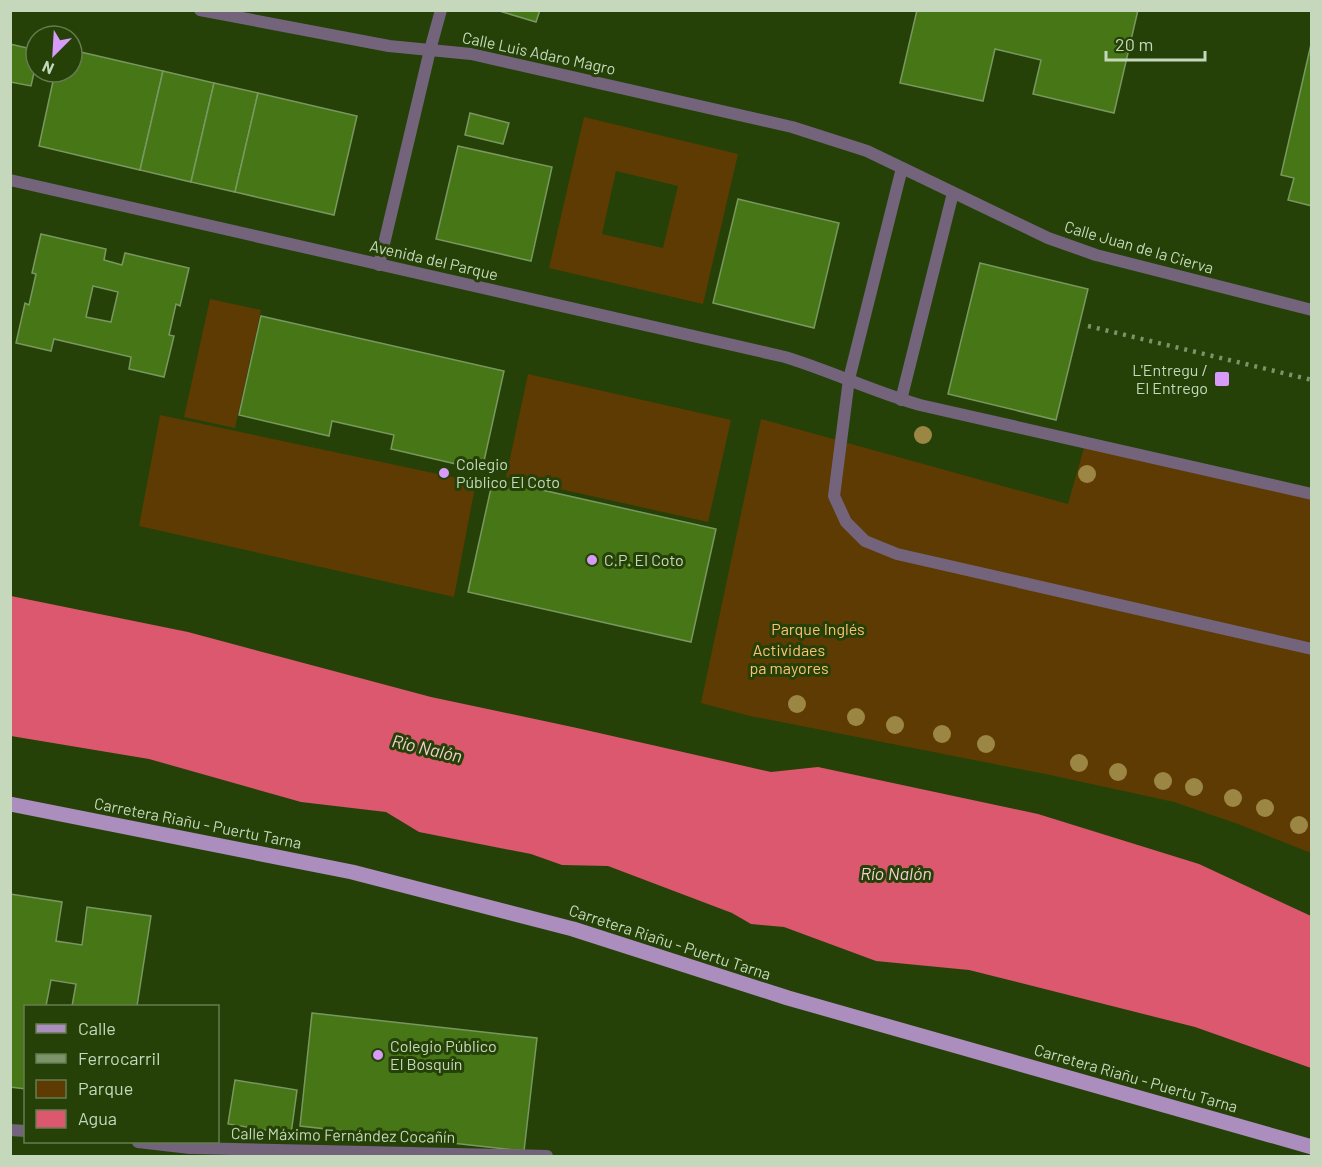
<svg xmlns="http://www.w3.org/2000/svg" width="1322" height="1167" font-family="Barlow,sans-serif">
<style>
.green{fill:#5d3b03;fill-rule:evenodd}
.water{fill:#db586e}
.building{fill:#477616;stroke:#789860;stroke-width:1.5;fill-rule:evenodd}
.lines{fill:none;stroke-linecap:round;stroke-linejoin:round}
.lane{stroke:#73647b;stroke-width:12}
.street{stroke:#73647b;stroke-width:12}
.primary{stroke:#ab8ebd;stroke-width:15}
.rail{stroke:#7d936a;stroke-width:4.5;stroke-dasharray:3 6;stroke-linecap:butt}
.tree{fill:#9b8743}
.poi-dot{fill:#d79bf9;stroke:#254108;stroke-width:2}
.labels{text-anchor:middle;stroke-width:6;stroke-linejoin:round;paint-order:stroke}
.street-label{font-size:16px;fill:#c6d8bb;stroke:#254108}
.poi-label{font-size:16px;fill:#c6d8bb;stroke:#254108;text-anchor:start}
.park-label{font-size:16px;fill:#fcc173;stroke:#254108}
.water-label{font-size:18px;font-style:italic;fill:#f2cfd2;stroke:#254108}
</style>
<rect width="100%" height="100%" fill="#254108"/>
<g class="green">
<path d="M 584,117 L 738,154 L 703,304 L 549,268 ZM 616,171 L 678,186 L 663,248 L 602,234 Z"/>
<path d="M 210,299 L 261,310 L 235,428 L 184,417 Z"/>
<path d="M 528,374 L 731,420 L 708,522 L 506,477 Z"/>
<path d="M 160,415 L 476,482 L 454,597 L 139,526 Z"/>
<path d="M 761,419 L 1068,504 L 1085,444 L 1311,494 L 1311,853 L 1238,824 L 1174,802 L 1050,775 L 750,716 L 701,703 Z"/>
</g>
<path class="water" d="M 11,596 L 188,632 L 431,697 L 577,728 L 771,772 L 818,767 L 1038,814 L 1199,864 L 1311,916 L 1311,1068 L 1195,1027 L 969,970 L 876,961 L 784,927 L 751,924 L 732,913 L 608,866 L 562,865 L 531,854 L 419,832 L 386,812 L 301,802 L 149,759 L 11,736 Z"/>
<g class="building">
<path d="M 496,10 L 540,10 L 536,22 Z"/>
<path d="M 917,10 L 1138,10 L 1114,113 L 1033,94 L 1041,60 L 995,49 L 983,101 L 900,83 Z"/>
<path d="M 1312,40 L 1312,206 L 1288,200 L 1294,178 L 1281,175 Z"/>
<path d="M 10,44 L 36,50 L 36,64 L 31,86 L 10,82 Z"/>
<path d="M 72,50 L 163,71 L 140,170 L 39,146 L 55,72 L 72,72 Z"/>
<path d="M 163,71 L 214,83 L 191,182 L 140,170 Z"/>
<path d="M 214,83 L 258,93 L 235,192 L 191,182 Z"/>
<path d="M 258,93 L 357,116 L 334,215 L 235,192 Z"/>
<path d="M 470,113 L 509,123 L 503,144 L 465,135 Z"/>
<path d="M 458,146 L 552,167 L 531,261 L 436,239 Z"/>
<path d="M 738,199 L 839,223 L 814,328 L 713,303 Z"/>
<path d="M 41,234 L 106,249 L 104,260 L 122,265 L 125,253 L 189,268 L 180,306 L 176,304 L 169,335 L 174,336 L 164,377 L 129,369 L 131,357 L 54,339 L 51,351 L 16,343 L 25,303 L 29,305 L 36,274 L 32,273 ZM 93,286 L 118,292 L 111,322 L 86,317 Z"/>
<path d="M 980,263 L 1088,289 L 1056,420 L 948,394 Z"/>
<path d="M 261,316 L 504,371 L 482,470 L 391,449 L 394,435 L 332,421 L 329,436 L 239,415 Z"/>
<path d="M 493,479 L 716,529 L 691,642 L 468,592 Z"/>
<path d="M 10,894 L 62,902 L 56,941 L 82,945 L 87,907 L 151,916 L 137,1006 L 72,1006 L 76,984 L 51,980 L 46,1006 L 26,1006 L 26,1089 L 10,1087 Z"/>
<path d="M 312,1013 L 537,1038 L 524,1151 L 300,1126 Z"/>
<path d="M 235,1080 L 297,1090 L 291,1134 L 228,1124 Z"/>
</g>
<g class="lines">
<path class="lane" d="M 901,400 L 953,193"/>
<g class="street">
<path d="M 200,10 L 389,46 L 471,54 L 792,127 L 867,151 L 1048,238 L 1096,255 L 1312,310"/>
<path d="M 902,168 L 849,379 L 834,496 L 846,522 L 865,541 L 897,554 L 1312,649"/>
<path d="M 10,180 L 785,357 C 831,371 874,392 920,405 L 1312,494"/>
<path d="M 379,265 L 430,50 L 441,10"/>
<path d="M 10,1130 L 26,1131"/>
<path d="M 138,1142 L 190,1148 L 547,1156"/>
</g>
<path class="primary" d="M 10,804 L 352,872 L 573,929 L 788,998 L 1312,1147"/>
<path class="rail" d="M 1088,326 L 1312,380"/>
</g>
<g class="tree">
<circle cx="923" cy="435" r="9"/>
<circle cx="1087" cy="474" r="9"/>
<circle cx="797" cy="704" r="9"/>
<circle cx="856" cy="717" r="9"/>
<circle cx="895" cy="725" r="9"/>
<circle cx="942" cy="734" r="9"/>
<circle cx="986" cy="744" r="9"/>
<circle cx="1079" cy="763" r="9"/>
<circle cx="1118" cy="772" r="9"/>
<circle cx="1163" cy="781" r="9"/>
<circle cx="1194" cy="787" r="9"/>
<circle cx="1233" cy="798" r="9"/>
<circle cx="1265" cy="808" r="9"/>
<circle cx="1299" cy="825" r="9"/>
</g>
<g class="poi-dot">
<rect x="1214" y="371" width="16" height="16" rx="3"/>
<circle cx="444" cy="473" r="6"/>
<circle cx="592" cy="560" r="6"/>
<circle cx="378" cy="1055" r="6"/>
</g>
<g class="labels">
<g class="street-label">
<text transform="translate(539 53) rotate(12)" y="6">Calle Luis Adaro Magro</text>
<text transform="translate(1139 247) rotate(16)" y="6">Calle Juan de la Cierva</text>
<text transform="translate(434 260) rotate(13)" y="6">Avenida del Parque</text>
<text transform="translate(198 823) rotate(11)" y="6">Carretera Riañu - Puertu Tarna</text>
<text transform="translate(670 942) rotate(18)" y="6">Carretera Riañu - Puertu Tarna</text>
<text transform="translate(1136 1078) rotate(16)" y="6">Carretera Riañu - Puertu Tarna</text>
<text transform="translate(343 1135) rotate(1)" y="6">Calle Máximo Fernández Cocañín</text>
</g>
<g class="poi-label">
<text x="1208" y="376" text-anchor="end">L'Entregu /<tspan x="1208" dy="18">El Entrego</tspan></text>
<text x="456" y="470">Colegio<tspan x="456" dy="18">Público El Coto</tspan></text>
<text x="604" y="566">C.P. El Coto</text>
<text x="390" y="1052">Colegio Público<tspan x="390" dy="18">El Bosquín</tspan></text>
</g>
<g class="park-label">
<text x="818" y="635">Parque Inglés</text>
<text x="789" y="656">Actividaes<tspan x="789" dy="18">pa mayores</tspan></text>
</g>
<g class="water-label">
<text transform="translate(427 749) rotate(13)" y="6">Río Nalón</text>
<text x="896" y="880">Río Nalón</text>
</g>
</g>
<rect width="1322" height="1167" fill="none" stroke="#c6d8bb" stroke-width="24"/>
<rect x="24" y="1005" width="195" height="138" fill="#254108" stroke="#657d50" stroke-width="1.5"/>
<rect x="36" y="1024" width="30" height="9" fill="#ab8ebd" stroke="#657d50" stroke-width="1.5"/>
<text x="78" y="1035" font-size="18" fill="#c6d8bb">Calle</text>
<rect x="36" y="1054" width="30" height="9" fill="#7d936a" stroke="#657d50" stroke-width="1.5"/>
<text x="78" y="1065" font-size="18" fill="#c6d8bb">Ferrocarril</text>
<rect x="36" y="1080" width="30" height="18" fill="#5d3b03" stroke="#657d50" stroke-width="1.5"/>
<text x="78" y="1095" font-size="18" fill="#c6d8bb">Parque</text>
<rect x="36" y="1110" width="30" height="18" fill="#db586e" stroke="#657d50" stroke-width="1.5"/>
<text x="78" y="1125" font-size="18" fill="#c6d8bb">Agua</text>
<g transform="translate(54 54) rotate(204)"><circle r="28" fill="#254108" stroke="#657d50" stroke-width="1.5"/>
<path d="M0-4.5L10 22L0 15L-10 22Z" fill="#d79bf9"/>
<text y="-9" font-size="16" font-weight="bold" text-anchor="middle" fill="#c6d8bb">N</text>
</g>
<path d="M1106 51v9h99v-9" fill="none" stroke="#c6d8bb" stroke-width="3"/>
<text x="1115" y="51" font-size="18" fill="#c6d8bb" stroke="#254108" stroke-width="4.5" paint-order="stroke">20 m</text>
</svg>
